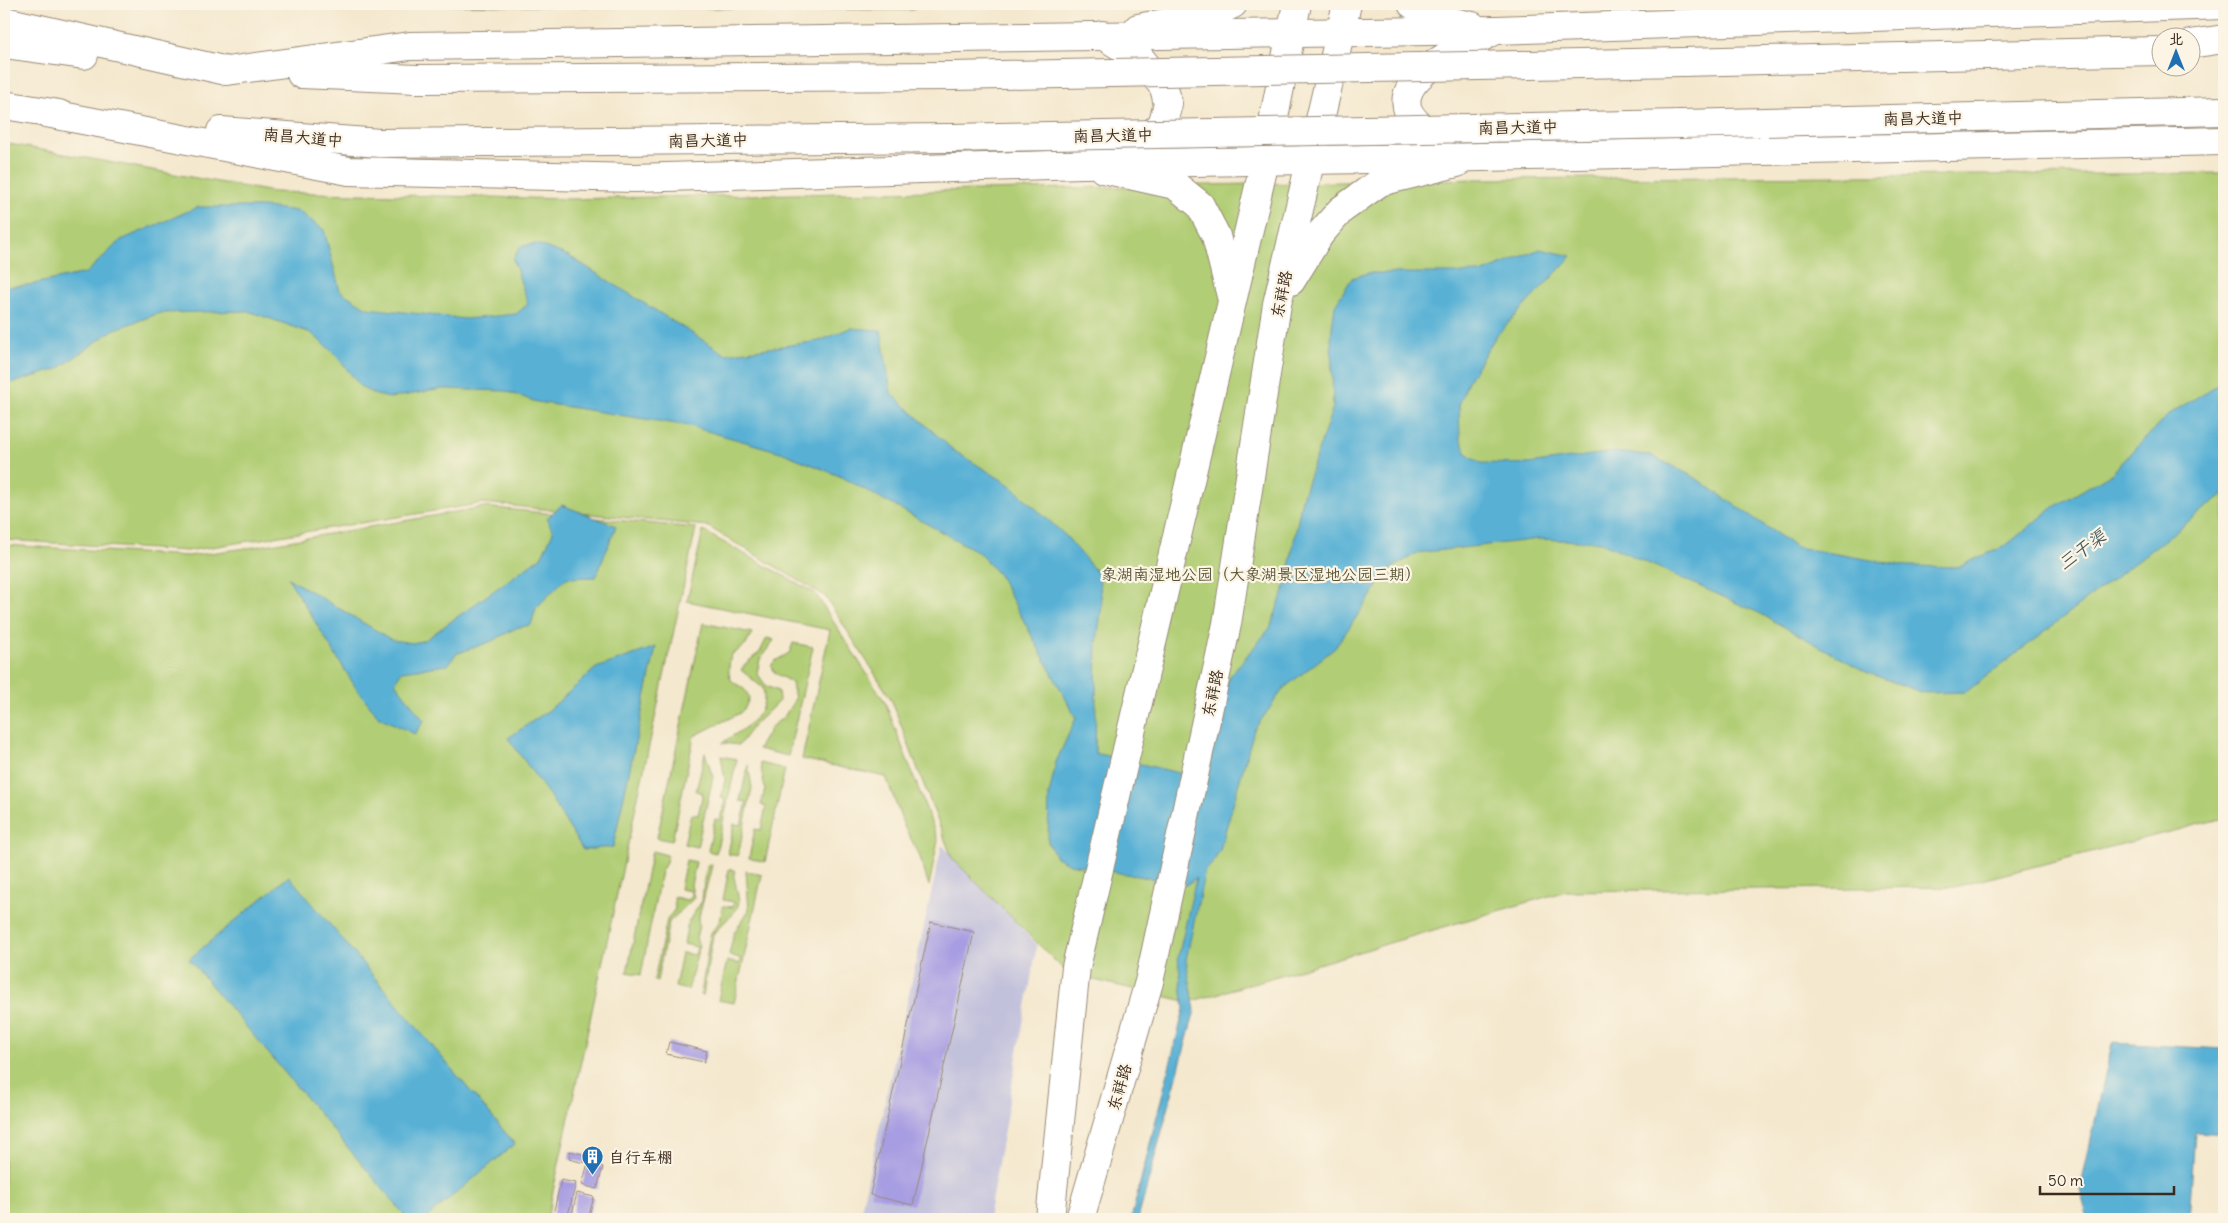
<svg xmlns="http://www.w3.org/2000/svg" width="2228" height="1223" font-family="Delius,'LXGW WenKai TC',sans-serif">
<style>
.industrial{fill:#c2c1dc}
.green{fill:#b1cd74;stroke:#767c49}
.water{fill:#58b1d5;stroke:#4a6e7a}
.building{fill:#a79de2}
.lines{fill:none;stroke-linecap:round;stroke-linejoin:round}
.major-casing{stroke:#988976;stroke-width:30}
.highway-casing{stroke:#988976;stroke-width:30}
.major{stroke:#fff;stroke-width:28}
.highway{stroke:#fff;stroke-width:28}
.highway-bridge-casing{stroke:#988976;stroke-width:30;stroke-linecap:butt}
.highway-bridge{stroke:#fff;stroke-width:28}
.labels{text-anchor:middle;stroke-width:4.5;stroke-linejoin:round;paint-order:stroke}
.street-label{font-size:16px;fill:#3b2a1e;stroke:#fcf5e5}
.park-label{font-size:16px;fill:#585334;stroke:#fcf5e5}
.poi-label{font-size:16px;fill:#3b2a1e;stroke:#fcf5e5;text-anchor:start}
.water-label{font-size:18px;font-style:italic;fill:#45595e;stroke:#fcf5e5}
</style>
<rect width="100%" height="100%" fill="#fcf5e5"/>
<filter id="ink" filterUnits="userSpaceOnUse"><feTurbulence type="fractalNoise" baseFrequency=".02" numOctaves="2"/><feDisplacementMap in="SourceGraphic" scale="10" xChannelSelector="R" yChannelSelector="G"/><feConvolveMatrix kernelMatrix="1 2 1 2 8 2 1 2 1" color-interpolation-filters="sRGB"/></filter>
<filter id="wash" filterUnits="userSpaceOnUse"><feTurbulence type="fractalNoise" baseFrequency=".0096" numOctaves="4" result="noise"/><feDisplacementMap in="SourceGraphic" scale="20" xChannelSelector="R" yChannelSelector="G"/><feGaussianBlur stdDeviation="1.12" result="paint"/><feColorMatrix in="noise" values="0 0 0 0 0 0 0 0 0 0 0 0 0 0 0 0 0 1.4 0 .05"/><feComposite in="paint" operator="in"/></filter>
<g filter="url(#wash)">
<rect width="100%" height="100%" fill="#f4e8ce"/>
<path class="industrial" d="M 942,845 L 1037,945 L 988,1219 L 859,1219 Z"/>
<g class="green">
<path d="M 338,4 L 920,4 L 913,10 Z"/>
<path d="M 4,143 L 273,192 L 569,199 L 1480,179 L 2224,173 L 2224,818 L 1954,887 L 1566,891 L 1189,1002 L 1068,974 L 952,858 L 891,699 L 825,596 L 707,526 L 484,503 L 187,551 L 4,540 Z"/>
<path d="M 484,507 L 696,528 L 547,1219 L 4,1219 L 4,545 L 188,556 L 254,547 Z"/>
<path d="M 703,531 L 815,593 L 885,702 L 938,840 L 929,886 L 919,854 L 904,826 L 886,777 L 802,759 L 830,630 L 687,601 Z"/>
<path d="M 703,623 L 752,633 L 746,645 L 731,655 C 722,693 743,677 749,698 L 745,708 L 740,713 L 694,736 L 672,841 L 657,838 Z"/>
<path d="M 767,638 L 774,640 L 760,659 L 757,673 L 766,686 L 778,691 L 779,701 L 753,726 L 739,745 L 722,743 C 742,729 770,717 763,688 L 741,670 L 745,664 L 760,652 Z"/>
<path d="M 793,643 L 813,647 L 788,756 L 758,749 L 772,726 L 784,717 L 795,699 L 792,683 C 786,678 763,671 775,661 C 780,658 785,656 790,652 Z"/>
<path d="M 705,753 L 713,777 L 697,847 L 684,844 L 691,814 L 698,815 L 703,793 L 696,791 Z"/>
<path d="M 721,756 L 737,759 L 716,853 L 708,851 L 715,819 L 720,820 L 725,799 L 721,798 L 725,780 Z"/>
<path d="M 760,763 L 785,769 L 765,862 L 749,858 L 755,829 L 761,830 L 766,806 L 761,805 L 765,789 Z"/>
<path d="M 748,765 L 752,788 L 738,856 L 728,854 L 734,824 L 741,825 L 747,802 L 740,801 Z"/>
<path d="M 652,851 L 667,855 L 666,863 L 661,871 L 641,975 L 627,972 Z"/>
<path d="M 686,860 L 696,862 L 691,885 L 694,898 L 669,922 L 657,981 L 654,980 L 667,920 L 675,909 L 674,897 L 687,900 L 691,898 L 691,891 L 680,889 Z"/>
<path d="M 708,864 L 712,865 L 698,921 L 699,925 L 696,938 L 699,946 L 688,990 L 675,987 L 682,953 L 695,955 L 697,947 L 684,944 L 688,922 L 702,901 L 704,880 Z"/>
<path d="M 729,869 L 735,870 L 734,877 L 739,901 L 737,909 L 713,934 L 703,996 L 701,995 L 710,934 L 720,921 L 723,906 L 733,907 L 734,902 L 723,900 Z"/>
<path d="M 746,871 L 762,875 L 734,1003 L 718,1000 L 727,961 L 739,964 L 740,958 L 729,955 L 734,933 L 749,910 Z"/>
</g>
<g class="water">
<path d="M 198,207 L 265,207 L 298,211 L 324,230 L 340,291 L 367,308 L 466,319 L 516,314 L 528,304 L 513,259 L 521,246 L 537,244 L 569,256 L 725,354 L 819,341 L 850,328 L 881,330 L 891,393 L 953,450 L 1010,485 L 1067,537 L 1099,575 L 1102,606 L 1097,640 L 1095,753 L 1200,778 L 1229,677 L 1270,628 L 1286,584 L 1302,498 L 1333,407 L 1331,335 L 1335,305 L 1352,278 L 1368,273 L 1481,273 L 1540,249 L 1572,256 L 1496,336 L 1468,381 L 1459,405 L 1460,438 L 1467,454 L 1481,463 L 1529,464 L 1613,452 L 1650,455 L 1694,477 L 1796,547 L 1906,566 L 1957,567 L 2005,546 L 2054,507 L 2112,473 L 2169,414 L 2224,381 L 2224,494 L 1966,692 L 1924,693 L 1868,673 L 1759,613 L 1601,542 L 1540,539 L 1417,553 L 1389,570 L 1335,648 L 1284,688 L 1254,730 L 1220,850 L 1212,864 L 1205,870 L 1186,960 L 1195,1010 L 1138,1219 L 1131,1219 L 1184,1009 L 1178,958 L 1196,878 L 1187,885 L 1070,864 L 1056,857 L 1048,842 L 1049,795 L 1056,762 L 1076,718 L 999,575 L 978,552 L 842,477 L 781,452 L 689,426 L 537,402 L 505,391 L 442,389 L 390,398 L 376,395 L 362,388 L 334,353 L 311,333 L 248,311 L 160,313 L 113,330 L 58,369 L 16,382 L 4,383 L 4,287 L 28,285 L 86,273 L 121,240 Z"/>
<path d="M 562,505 L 616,526 L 596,577 L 566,578 L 536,608 L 531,625 L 516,628 L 492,641 L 456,654 L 448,665 L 402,671 L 395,682 L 424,721 L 415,734 L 379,717 L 356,688 L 288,578 L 392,640 L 413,643 L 425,640 L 542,556 L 553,532 L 547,518 Z"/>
<path d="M 656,647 L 613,847 L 583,850 L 549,795 L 508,738 L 549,710 L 596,668 Z"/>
<path d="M 289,876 L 515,1144 L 425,1219 L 408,1219 L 189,959 Z"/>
<path d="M 2112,1043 L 2224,1049 L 2224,1134 L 2195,1132 L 2189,1219 L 2088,1219 L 2080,1190 Z"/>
</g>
<g id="blocks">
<g class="building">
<path d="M 931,922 L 974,932 L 913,1205 L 870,1195 Z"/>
<path d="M 669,1042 L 707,1051 L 704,1062 L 666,1054 Z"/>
<path d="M 570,1151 L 586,1155 L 584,1163 L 569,1159 Z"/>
<path d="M 588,1163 L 603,1167 L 597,1189 L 582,1185 Z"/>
<path d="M 561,1180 L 576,1183 L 567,1219 L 552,1219 Z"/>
<path d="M 577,1193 L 594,1197 L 588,1219 L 571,1219 Z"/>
</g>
</g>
</g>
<g filter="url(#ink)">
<use href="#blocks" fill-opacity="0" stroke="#988976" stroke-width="1"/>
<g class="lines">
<defs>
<g id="major">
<path d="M 1412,4 L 1439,19 L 1472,26"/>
<path d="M 1138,28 L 1212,14 L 1233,4"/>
<path d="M 1103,169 L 1175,185 L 1200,205 L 1216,236 L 1231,296"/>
<path d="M 1291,281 L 1320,234 L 1341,210 L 1380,182 L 1457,163"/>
<path d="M 1050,1219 L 1076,967 L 1265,161 L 1297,4"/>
<path d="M 1080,1219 L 1149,982 L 1227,624 L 1277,304 L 1347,4"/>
</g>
<g id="highway">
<path d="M 4,21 L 227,71 L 410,46 L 1496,30 L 2224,5"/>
<path d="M 1102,35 L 1140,58 L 1164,87 L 1168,104 L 1162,125 L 1142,141 L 1135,144"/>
<path d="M 4,44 L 84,55"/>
<path d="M 2190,44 L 2224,39"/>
<path d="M 1682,62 L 2160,51"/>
<path d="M 301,74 L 417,79 L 952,76"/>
<path d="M 4,105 L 59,114"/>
<path d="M 41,112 L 349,171 L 635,178 L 1082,164 L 1482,157 L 2224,141"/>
<path d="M 1682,124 L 2224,111"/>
<path d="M 221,131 L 380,143 L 951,138"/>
<path d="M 1438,141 L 1434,139 C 1425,130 1410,120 1407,107 C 1399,74 1469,44 1492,32"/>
</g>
</defs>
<use href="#major" class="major-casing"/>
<use href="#highway" class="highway-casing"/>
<use href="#major" class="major"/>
<use href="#highway" class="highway"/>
<defs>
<g id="highway-bridge">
<path d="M 952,76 L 1682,62"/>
<path d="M 951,138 L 1682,124"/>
</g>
</defs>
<use href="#highway-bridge" class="highway-bridge-casing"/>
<use href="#highway-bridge" class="highway-bridge"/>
</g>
</g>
<defs>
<symbol id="building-pin" viewBox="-11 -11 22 30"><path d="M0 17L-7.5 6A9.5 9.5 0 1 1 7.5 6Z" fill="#1f6fb2" stroke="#fcf5e5"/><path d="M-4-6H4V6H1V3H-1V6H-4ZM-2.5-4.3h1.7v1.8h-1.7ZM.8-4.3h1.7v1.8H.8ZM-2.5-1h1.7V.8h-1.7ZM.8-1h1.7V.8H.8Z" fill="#fff"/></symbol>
</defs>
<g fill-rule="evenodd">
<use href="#building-pin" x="580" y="1144" width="25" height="34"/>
</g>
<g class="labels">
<g class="street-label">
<text transform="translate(1923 118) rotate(-1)" y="6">南昌大道中</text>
<text transform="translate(1518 127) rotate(-1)" y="6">南昌大道中</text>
<text transform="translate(1113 135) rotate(-1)" y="6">南昌大道中</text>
<text transform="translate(303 137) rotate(5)" y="6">南昌大道中</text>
<text transform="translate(708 140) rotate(-1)" y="6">南昌大道中</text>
<text transform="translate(1281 294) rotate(-78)" y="6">东祥路</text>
<text transform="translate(1212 693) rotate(-78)" y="6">东祥路</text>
<text transform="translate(1119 1087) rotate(-74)" y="6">东祥路</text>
</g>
<g class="park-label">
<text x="1261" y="580">象湖南湿地公园（大象湖景区湿地公园三期）</text>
</g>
<g class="poi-label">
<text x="609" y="1163">自行车棚</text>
</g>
<g class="water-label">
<text transform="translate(2082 550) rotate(-36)" y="6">三干渠</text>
</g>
</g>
<rect width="2228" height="1223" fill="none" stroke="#fcf5e5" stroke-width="20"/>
<g transform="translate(2176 52)"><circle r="24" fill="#fcf5e5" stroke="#afa495"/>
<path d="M0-4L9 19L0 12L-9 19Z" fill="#1f6fb2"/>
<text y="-8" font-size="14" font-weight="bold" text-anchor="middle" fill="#3b2a1e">北</text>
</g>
<path d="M2040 1186v8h134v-8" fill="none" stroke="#3b2a1e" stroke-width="2.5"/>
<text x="2048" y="1186" font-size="15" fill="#3b2a1e" stroke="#fcf5e5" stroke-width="4" paint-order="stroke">50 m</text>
</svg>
